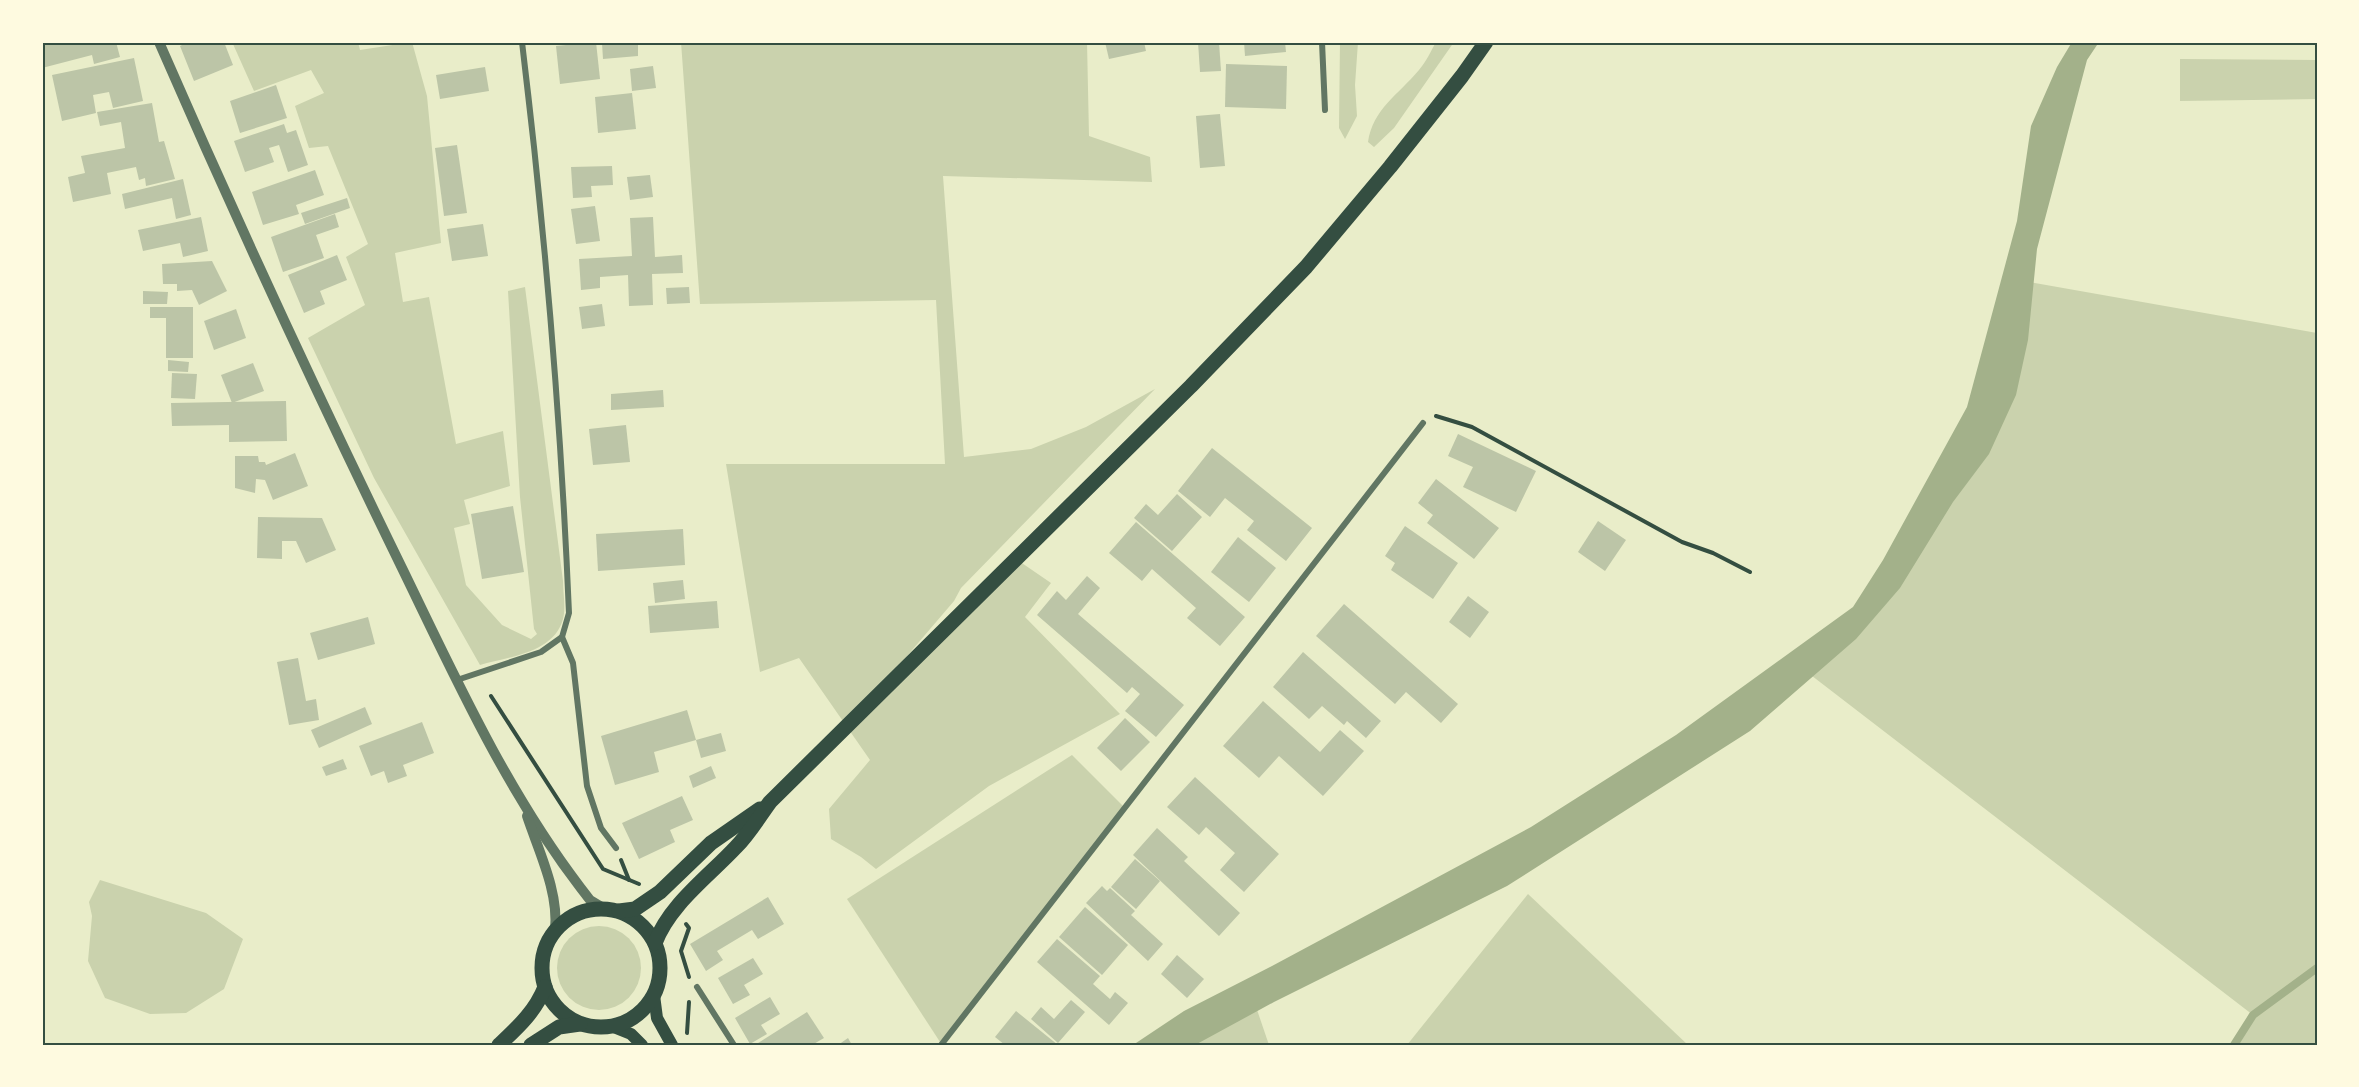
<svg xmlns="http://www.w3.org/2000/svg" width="2359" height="1087" font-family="Karla,sans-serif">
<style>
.green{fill:#cad2ad}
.water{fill:#a3b18a}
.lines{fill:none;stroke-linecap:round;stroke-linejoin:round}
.stream{stroke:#a3b18a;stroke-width:8}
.building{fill:#bcc5a7}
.path{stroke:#344e41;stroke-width:4}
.minor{stroke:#617663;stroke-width:6}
.tertiary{stroke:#617663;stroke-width:10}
.secondary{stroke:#344e41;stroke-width:12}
.primary{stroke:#344e41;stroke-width:15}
.neatline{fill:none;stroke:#344e41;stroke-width:2}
</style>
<rect width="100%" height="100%" fill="#e9edc9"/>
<g class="green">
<path d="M 235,42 L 358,42 L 360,50 L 412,42 L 427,96 L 441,243 L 395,253 L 403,302 L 429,297 L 456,444 L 503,431 L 510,486 L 464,500 L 470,524 L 454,528 L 466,585 L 502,625 L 531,639 L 537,634 L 534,629 L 520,497 L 508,291 L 525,287 L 563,581 C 563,593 566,608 563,619 C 554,653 508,657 480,665 L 374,478 L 308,338 L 365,305 L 346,257 L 368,244 L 328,146 L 309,148 L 295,106 L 324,93 L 311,70 L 254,91 L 233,44 Z"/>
<path d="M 681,42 L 1087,42 L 1089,136 L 1150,157 L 1152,182 L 943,176 L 964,457 L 1031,449 L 1086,427 L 1155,389 L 961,588 L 954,601 L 854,718 L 1016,559 L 1051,583 L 1025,617 L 1120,714 L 989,786 L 876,869 L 861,857 L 831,839 L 829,809 L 870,760 L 799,658 L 760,672 L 726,464 L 945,464 L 936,300 L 700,304 Z"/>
<path d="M 1340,42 L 1358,42 L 1355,85 L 1357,116 L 1345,139 L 1339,128 Z"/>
<path d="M 1436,42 L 1454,42 L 1394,128 L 1374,147 L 1368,142 C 1373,109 1398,95 1419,70 C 1426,62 1431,51 1436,42 Z"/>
<path d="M 2180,59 L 2317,60 L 2317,99 L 2180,101 Z"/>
<path d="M 2012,279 L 2317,333 L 2317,1045 L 2234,1045 L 2253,1015 L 1803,669 L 1836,644 L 1984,394 Z"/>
<path d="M 1072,755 L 1124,807 L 942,1045 L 847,899 Z"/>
<path d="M 100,880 L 206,913 L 243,939 L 224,989 L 186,1013 L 150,1014 L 105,998 L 88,961 L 92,916 L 89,902 Z"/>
<path d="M 1528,894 L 1688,1045 L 1407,1045 Z"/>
<circle cx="599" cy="968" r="42"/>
<path d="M 1253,998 L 1269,1045 L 1157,1045 Z"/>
</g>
<path class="water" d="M 2072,42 L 2099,42 L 2087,60 L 2037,249 L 2028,340 L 2016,395 L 1989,454 L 1953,502 L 1900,588 L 1856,639 L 1750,731 L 1507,886 L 1274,1002 L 1195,1045 L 1133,1045 L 1184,1011 L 1272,966 L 1531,827 L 1676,735 L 1853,607 L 1883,560 L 1967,407 L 2017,221 L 2031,126 L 2057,67 Z"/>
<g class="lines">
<path class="stream" d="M 2234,1045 L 2253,1015 L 2317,968"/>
</g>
<g class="building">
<path d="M 50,42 L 116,42 L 120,57 L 94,64 L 92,55 L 42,68 L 42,44 Z"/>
<path d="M 188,42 L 224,42 L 233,65 L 194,81 L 180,46 Z"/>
<path d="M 596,42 L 600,79 L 560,84 L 556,46 Z"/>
<path d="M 611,42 L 638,42 L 638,56 L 603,59 L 602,43 Z"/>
<path d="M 1105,42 L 1144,42 L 1146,51 L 1109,59 Z"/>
<path d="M 1198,42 L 1219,42 L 1221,71 L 1200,72 Z"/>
<path d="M 1244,42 L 1285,42 L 1286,52 L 1245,56 Z"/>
<path d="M 134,58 L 143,101 L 113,108 L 109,92 L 93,95 L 96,113 L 62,121 L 52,75 Z"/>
<path d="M 1226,64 L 1287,66 L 1286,109 L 1225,107 Z"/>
<path d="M 653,66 L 656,88 L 632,91 L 630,69 Z"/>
<path d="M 485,67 L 489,91 L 440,99 L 436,75 Z"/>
<path d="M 276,85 L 287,118 L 240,133 L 230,101 Z"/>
<path d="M 632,93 L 636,129 L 598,133 L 595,97 Z"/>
<path d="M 152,103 L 159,142 L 164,141 L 175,179 L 146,186 L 145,178 L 139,180 L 136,167 L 107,173 L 111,194 L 73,202 L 68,177 L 85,173 L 81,156 L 125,148 L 121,122 L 100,126 L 97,112 Z"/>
<path d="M 1220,114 L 1225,166 L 1200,168 L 1196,116 Z"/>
<path d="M 284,124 L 287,133 L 296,130 L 308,165 L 288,172 L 279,145 L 269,148 L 274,162 L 245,172 L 234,141 Z"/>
<path d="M 457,145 L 467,213 L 444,216 L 435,148 Z"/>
<path d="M 612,166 L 613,185 L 591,186 L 592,197 L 573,198 L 571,167 Z"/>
<path d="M 315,170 L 324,195 L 296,205 L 299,214 L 263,225 L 252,192 Z"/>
<path d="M 650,175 L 653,197 L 630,200 L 627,177 Z"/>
<path d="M 183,179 L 191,215 L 176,219 L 172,198 L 125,209 L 122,194 Z"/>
<path d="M 347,198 L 350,208 L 305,224 L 301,213 Z"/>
<path d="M 595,206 L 600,241 L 576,244 L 571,209 Z"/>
<path d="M 335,214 L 339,227 L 316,235 L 324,258 L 283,272 L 271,237 Z"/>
<path d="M 201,217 L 208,251 L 183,257 L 180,243 L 143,251 L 138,230 Z"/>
<path d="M 653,217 L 655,257 L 682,255 L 683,273 L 652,274 L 653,305 L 629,306 L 628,275 L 600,277 L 600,288 L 581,290 L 579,259 L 632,256 L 630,218 Z"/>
<path d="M 483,224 L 488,256 L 452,261 L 447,229 Z"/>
<path d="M 337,255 L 347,280 L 320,291 L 325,304 L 304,313 L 288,275 Z"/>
<path d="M 212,261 L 227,291 L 199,305 L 192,290 L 177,291 L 177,284 L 163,284 L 162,264 Z"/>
<path d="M 689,287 L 690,303 L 667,304 L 666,288 Z"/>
<path d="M 143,291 L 168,292 L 167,304 L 143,304 Z"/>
<path d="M 602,304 L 605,326 L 582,329 L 579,307 Z"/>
<path d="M 150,307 L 193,307 L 193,358 L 166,358 L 166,318 L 150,318 Z"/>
<path d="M 236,309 L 246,338 L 214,350 L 204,321 Z"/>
<path d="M 168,360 L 189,362 L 188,372 L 168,371 Z"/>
<path d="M 253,363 L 264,391 L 232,403 L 221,375 Z"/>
<path d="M 172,373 L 197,374 L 195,399 L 171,398 Z"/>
<path d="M 663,390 L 664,407 L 611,410 L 611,394 Z"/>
<path d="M 286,401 L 287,441 L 229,442 L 229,425 L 172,426 L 171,403 Z"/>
<path d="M 626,425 L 630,462 L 593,465 L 589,429 Z"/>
<path d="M 1458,434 L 1536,471 L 1516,512 L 1463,487 L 1473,467 L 1448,456 Z"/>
<path d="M 1212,448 L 1312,528 L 1286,561 L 1247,530 L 1254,521 L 1225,498 L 1210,517 L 1178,491 Z"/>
<path d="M 295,453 L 308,486 L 273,500 L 265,480 L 256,479 L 255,493 L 235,488 L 235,456 L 258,456 L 259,462 L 265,462 L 266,465 Z"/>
<path d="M 1436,479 L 1499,528 L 1474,559 L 1427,523 L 1433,515 L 1418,503 Z"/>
<path d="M 1177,494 L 1202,517 L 1172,551 L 1134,518 L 1146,504 L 1158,515 Z"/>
<path d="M 513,506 L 524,572 L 482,579 L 471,514 Z"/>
<path d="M 258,517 L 322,518 L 336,550 L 306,563 L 296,541 L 282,541 L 282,559 L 257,558 Z"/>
<path d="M 1598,521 L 1626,540 L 1605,571 L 1578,552 Z"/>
<path d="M 1136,522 L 1245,617 L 1220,646 L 1187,618 L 1196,608 L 1152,569 L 1142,581 L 1109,553 Z"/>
<path d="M 1405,526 L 1458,563 L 1433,599 L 1391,570 L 1395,563 L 1385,556 Z"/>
<path d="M 683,529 L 685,565 L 598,571 L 596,534 Z"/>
<path d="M 1238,537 L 1276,568 L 1249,602 L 1211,572 Z"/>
<path d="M 1087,576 L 1100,588 L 1078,614 L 1184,705 L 1156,737 L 1125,711 L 1140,694 L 1132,687 L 1127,693 L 1037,615 L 1057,591 L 1066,600 Z"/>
<path d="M 683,580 L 685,599 L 655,603 L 653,583 Z"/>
<path d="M 1468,596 L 1489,612 L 1470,638 L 1449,622 Z"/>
<path d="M 717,601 L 719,628 L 650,633 L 648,606 Z"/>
<path d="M 1344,604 L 1458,704 L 1441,723 L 1406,692 L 1395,704 L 1316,636 Z"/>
<path d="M 368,617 L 375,644 L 318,660 L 310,633 Z"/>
<path d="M 1303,652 L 1381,721 L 1366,738 L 1347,721 L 1344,725 L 1322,706 L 1309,719 L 1273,687 Z"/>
<path d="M 298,658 L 306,701 L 316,699 L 319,720 L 289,725 L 277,662 Z"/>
<path d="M 1263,701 L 1320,752 L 1340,730 L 1364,751 L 1323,796 L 1279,756 L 1259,778 L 1223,746 Z"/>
<path d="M 365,707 L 372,724 L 319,748 L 311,730 Z"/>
<path d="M 687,710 L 696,740 L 721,733 L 726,751 L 701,758 L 696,740 L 654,752 L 659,772 L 615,785 L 601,736 Z"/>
<path d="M 1125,718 L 1150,742 L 1121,771 L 1097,748 Z"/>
<path d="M 422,722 L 434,753 L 403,765 L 407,776 L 388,783 L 384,771 L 371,776 L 359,746 Z"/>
<path d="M 343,759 L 347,769 L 326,776 L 322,767 Z"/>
<path d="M 711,766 L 716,778 L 693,788 L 689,776 Z"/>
<path d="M 1195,777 L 1279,854 L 1244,892 L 1220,870 L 1235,853 L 1206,827 L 1199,835 L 1167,807 Z"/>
<path d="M 682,796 L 693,820 L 670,830 L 675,842 L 639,859 L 622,823 Z"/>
<path d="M 1157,828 L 1188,857 L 1184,861 L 1240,913 L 1219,936 L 1133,855 Z"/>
<path d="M 1135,859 L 1160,881 L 1136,909 L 1111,887 Z"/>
<path d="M 1102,886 L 1107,891 L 1110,888 L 1135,911 L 1131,915 L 1163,944 L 1148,961 L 1086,903 Z"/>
<path d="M 768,897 L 784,924 L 758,939 L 752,930 L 717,951 L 723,960 L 706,971 L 690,944 Z"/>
<path d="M 1085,907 L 1128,945 L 1102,975 L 1059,937 Z"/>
<path d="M 1057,939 L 1100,976 L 1093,984 L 1110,999 L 1115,992 L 1128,1003 L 1109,1025 L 1037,962 Z"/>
<path d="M 1177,955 L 1204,979 L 1187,998 L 1161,974 Z"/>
<path d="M 753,958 L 763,974 L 744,985 L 750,995 L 733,1004 L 718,978 Z"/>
<path d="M 770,997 L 780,1014 L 761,1025 L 767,1034 L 750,1044 L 735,1018 Z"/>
<path d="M 1071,1000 L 1085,1012 L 1058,1043 L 1031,1019 L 1041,1007 L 1054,1019 Z"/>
<path d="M 1016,1011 L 1058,1045 L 1005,1045 L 995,1037 Z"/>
<path d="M 807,1012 L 824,1038 L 812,1045 L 755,1045 Z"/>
<path d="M 848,1038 L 852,1045 L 838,1045 Z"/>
</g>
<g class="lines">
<g class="path">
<path d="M 1436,416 L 1472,427 L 1682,542 L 1713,553 L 1750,572"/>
<path d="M 491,696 L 603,869 L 639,884"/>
<path d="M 621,860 L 629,880"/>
<path d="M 686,924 L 689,928 L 681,951 L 689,977"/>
<path d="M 687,1033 L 689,1002"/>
</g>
<g class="minor">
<path d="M 1322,42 L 1325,110"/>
<path d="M 562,637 L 573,663 L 587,786 L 601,828 L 616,848"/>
<path d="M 457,680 L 541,652 L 562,637 L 569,613 C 561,422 545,231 522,42"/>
<path d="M 697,987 L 734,1045"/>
<path d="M 941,1045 L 1423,423"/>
</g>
<g class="tertiary">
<path d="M 159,42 C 236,219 317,394 402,568 C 455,677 506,790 580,887 L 590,900 L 605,909"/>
<path d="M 527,816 C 539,852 559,892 555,930"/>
</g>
<g class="secondary">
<path d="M 654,995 L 657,1018 L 672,1045"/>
<path d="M 611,1026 L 631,1034 L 642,1045"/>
</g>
<g class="primary">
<circle cx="601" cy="968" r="59"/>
<path d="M 619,911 L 635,909 L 660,892 L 711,843 L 760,809"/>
<path d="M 655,943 C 670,904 708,877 736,847 C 749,834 759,817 770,802 L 1191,386 L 1306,267 L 1390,167 L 1462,76 L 1486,42"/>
<path d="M 499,1045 C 518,1027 535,1012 545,987"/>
<path d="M 531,1045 L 559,1027 L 580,1024"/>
</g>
</g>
<rect width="2359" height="1087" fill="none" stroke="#fefae0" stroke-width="87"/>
<rect x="44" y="44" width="2272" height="1000" class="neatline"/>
</svg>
